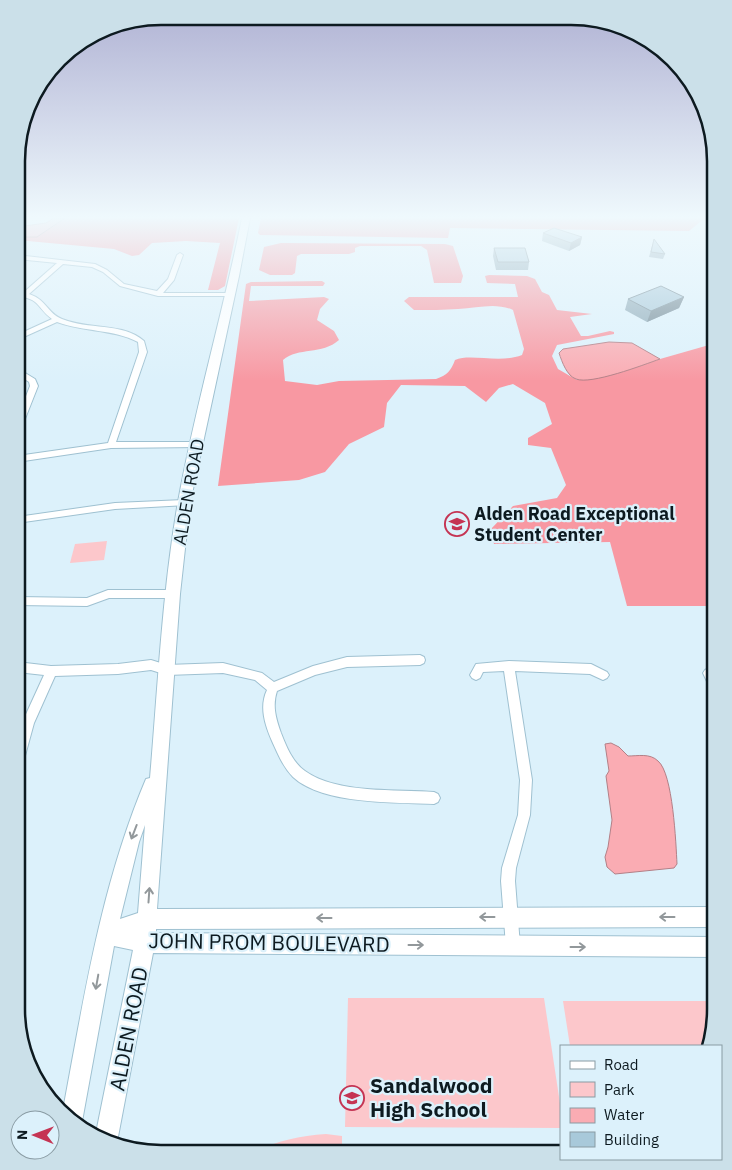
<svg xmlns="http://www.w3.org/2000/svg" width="732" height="1170" font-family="'IBM Plex Sans',sans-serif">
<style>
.green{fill:#fcc7cb}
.forest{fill:#f898a2}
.water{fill:#faacb3;stroke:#b38087}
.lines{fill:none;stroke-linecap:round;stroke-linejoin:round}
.minor-casing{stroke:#9fc1d1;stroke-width:2}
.tertiary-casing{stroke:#9fc1d1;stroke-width:2}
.minor{fill:#fff;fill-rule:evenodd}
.tertiary{fill:#fff;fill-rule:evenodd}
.wall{fill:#90adbb}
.shaded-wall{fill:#768d99}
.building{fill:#a8c9da;stroke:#768d99}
.oneway{stroke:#92989b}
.labels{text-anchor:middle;stroke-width:4.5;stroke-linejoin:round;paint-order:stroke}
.street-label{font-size:18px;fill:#0d1a20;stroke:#dcf1fb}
.poi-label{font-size:18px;font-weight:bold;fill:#0d1a20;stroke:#dcf1fb;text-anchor:start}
.near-street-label{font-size:21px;fill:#0d1a20;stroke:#dcf1fb}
.near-poi-label{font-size:21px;font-weight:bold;fill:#0d1a20;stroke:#dcf1fb;text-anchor:start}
.rim{fill:none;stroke:#0d1a20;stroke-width:2.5}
</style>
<rect width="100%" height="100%" fill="#dcf1fb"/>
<g class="green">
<path d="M 107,541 L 104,560 L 70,563 L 75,544 Z"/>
<path d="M 348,998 L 544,998 L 561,1110 L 561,1128 L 345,1127 Z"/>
<path d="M 563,1001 L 715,1001 L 715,1018 L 705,1046 L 570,1046 Z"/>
<path d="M 326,1134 L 342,1136 L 342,1153 L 254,1153 C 277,1140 300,1136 326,1134 Z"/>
</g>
<g class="forest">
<path d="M 65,218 L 239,218 L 225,286 L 218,290 L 208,290 L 220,243 L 186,241 L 152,243 L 139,255 L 132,256 L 114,249 L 17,240 L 17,237 L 37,237 Z"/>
<path d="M 261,218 L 705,218 L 689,231 L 450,228 L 448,238 L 260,235 L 258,233 Z"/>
<path d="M 281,243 L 445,244 L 453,246 L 463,276 L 461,283 L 434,283 L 427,250 L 421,246 L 360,246 L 355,248 L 355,252 L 349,254 L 301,254 L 297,256 L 295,273 L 292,275 L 270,275 L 259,270 L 264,247 Z"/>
<path d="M 489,275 L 527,276 L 535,279 L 542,292 L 549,295 L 557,310 L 592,314 L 570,317 L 581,336 L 588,336 L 610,331 L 614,332 L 614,334 L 557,345 L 552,356 L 558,369 L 577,380 L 660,359 L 716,343 L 716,606 L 627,606 L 610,542 L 494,544 L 490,530 L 513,506 L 557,498 L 566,485 L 551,448 L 528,445 L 528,438 L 552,424 L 545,403 L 513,384 L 499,388 L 486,402 L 465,386 L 401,385 L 387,403 L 384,427 L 349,444 L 325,472 L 299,480 L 218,486 L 246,284 L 251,282 L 322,281 L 325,283 L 323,286 L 251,286 L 249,301 L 324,297 L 329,299 L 320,309 L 317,320 L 334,331 L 339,340 C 322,355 298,347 283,360 L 285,381 L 317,385 L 339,381 L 436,379 C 447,375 451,371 455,360 C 471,353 499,364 522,355 L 524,349 L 513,310 C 495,302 478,308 458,309 C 444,310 429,310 414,310 L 404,301 L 409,297 L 518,297 L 515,284 L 487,283 L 485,276 Z"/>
</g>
<g class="water">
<path d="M 54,218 L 65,218 L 37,237 L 17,237 L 17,227 L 46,223 Z"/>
<path d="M 609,342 L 632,343 L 660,359 C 643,365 591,385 576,379 C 567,376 562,362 559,353 L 563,349 Z"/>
<path d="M 611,743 L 619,747 L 628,756 C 638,756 650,753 658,761 C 673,773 676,844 677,864 L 674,868 L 615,874 L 607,867 L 605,857 L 608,847 L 612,820 L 606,776 L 609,771 L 605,744 Z"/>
</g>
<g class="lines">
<defs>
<g id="minor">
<path d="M 180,253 L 183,255 L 174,280 L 163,293 L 230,293 L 232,294 L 232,296 L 158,296 L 120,286 L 103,272 L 92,267 L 63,264 L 29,294 C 47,300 47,313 62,319 C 88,330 122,322 144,341 L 147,352 L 116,442 L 196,442 L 199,443 L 199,447 L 111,448 L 17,462 L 17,456 L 108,443 L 139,352 L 138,342 C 113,329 84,332 57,322 L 17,340 L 17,335 L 52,319 C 36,307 41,299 17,296 L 17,292 L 23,293 L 57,263 L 17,259 L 17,255 L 95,264 L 107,270 L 124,284 L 157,291 L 168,279 L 177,255 Z"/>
<path d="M 17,368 L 35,379 L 38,386 L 21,429 L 17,431 L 17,419 L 30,386 L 29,382 L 17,374 Z"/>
<path d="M 184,500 L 188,503 L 187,505 L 115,509 L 17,523 L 17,517 L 115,503 Z"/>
<path d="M 108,590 L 173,590 L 177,591 L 178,594 L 177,597 L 173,598 L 109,598 L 87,606 L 17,605 L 17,597 L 87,598 Z"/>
<path d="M 420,655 L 424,657 L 425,660 L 424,663 L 420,665 L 347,667 L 315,675 L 277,691 C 272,706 276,719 281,733 C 286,746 293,763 305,771 C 337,794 396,789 434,792 L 438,794 L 440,798 L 438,802 L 434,804 C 395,802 323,805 293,777 C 283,767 278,754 272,741 C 265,725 259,707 267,690 L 255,680 L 223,673 L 167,675 L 151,670 L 118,674 L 55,676 L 34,723 L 23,763 L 21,767 L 17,769 L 17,743 L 22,723 L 44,675 L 17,672 L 17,662 L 51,666 L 118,664 L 151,660 L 167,665 L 223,663 L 262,673 L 274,682 L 313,666 L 347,657 Z"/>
<path d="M 509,661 L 591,664 L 607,672 L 609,675 L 607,678 L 603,680 L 590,674 L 515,671 L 532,780 L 530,815 L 516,868 L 515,881 L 520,946 L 518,951 L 513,953 L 508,951 L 506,946 L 501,881 L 502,868 L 518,815 L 520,780 L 504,671 L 483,672 L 480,678 L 476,680 L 472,678 L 470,675 L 476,664 Z"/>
<path d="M 709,668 L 713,670 L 716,675 L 716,693 L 712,692 L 703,673 L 705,670 Z"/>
</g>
<path id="tertiary" d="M 242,218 L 250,218 L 239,276 L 190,503 L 180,594 L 157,909 L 715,907 L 715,927 L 156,929 L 156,933 L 715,937 L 715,957 L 153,953 L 117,1142 L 96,1133 L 133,950 L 114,946 L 81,1127 L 73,1124 L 63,1110 C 84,998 101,885 146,779 L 150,778 C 158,686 162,593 178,502 C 195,407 223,313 242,218 ZM 145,825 L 138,913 L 120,919 L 139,842 Z"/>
</defs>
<use href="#minor" class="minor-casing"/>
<use href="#tertiary" class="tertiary-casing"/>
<use href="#minor" class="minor"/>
<use href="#tertiary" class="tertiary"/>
</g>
<g class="wall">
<path d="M 543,233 L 582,237 L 580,245 L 569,251 L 542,241 Z"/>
<path d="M 654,239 L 665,254 L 663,259 L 649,257 Z"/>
<path d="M 494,248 L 529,262 L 528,270 L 496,270 L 493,256 Z"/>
<path d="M 684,297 L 679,308 L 647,322 L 625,310 L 628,299 Z"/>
</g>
<g class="shaded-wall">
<path d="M 582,237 L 580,245 L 569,251 L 571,243 Z"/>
<path d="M 684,297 L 679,308 L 647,322 L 651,311 Z"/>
</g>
<g class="building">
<path d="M 554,228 L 582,237 L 571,243 L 543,233 Z"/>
<path d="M 654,239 L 665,254 L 651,252 Z"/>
<path d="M 494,248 L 525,248 L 529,262 L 498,262 Z"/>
<path d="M 661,286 L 684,297 L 651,311 L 628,299 Z"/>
</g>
<defs><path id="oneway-shaft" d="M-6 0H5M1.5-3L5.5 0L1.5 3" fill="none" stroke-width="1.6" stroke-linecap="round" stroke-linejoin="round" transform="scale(1.25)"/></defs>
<g class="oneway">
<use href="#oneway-shaft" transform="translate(134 832) rotate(111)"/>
<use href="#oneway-shaft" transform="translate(149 895) rotate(-86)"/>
<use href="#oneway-shaft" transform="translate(487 917) rotate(180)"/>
<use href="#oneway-shaft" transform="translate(667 917) rotate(-180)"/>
<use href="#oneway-shaft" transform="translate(324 918) rotate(180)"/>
<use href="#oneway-shaft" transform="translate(416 945)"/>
<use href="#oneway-shaft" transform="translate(578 947)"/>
<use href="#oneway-shaft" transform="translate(97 982) rotate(100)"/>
</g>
<linearGradient id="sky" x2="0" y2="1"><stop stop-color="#afb1d3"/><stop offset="0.57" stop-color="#eff9fd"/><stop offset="1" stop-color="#eff9fd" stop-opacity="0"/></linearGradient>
<rect width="732" height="381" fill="url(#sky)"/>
<defs>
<symbol id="school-ring" viewBox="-11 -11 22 22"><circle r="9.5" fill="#dcf1fb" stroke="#c53453" stroke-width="1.5"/><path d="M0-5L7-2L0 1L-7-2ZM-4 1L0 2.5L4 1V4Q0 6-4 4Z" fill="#c53453"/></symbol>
</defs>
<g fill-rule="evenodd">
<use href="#school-ring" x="443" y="510" width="28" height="28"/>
<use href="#school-ring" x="338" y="1084" width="28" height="28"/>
</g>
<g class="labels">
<g class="street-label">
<text transform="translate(189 492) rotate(-80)" y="6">ALDEN ROAD</text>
</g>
<g class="poi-label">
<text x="474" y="520">Alden Road Exceptional<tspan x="474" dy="21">Student Center</tspan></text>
</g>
<g class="near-street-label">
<text transform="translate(269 943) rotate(1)" y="7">JOHN PROM BOULEVARD</text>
<text transform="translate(129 1029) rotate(-79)" y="7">ALDEN ROAD</text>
</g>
<g class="near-poi-label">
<text x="370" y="1093">Sandalwood<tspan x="370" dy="24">High School</tspan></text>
</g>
</g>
<path d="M0 0H732V1170H0ZM161 25H571A136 136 0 0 1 707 161V1009A136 136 0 0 1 571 1145H161A136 136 0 0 1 25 1009V161A136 136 0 0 1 161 25Z" fill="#cbe0e9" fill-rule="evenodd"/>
<path class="rim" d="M161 25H571A136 136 0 0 1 707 161V1009A136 136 0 0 1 571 1145H161A136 136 0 0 1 25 1009V161A136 136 0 0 1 161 25Z"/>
<rect x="560" y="1045" width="162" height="115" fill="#dcf1fb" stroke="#899ba3"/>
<rect x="570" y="1061" width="25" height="8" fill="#ffffff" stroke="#899ba3"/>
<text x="604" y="1070" font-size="15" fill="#0d1a20">Road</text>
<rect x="570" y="1082" width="25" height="15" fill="#fcc7cb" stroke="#899ba3"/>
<text x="604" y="1095" font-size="15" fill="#0d1a20">Park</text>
<rect x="570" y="1108" width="25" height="15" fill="#faacb3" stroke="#899ba3"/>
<text x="604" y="1120" font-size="15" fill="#0d1a20">Water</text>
<rect x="570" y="1132" width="25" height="15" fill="#a8c9da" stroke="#899ba3"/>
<text x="604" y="1145" font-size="15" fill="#0d1a20">Building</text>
<g transform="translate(35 1135) rotate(271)"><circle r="24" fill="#dcf1fb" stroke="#899ba3"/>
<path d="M0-4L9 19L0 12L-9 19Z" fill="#c53453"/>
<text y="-8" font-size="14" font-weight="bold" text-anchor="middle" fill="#0d1a20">N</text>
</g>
</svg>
